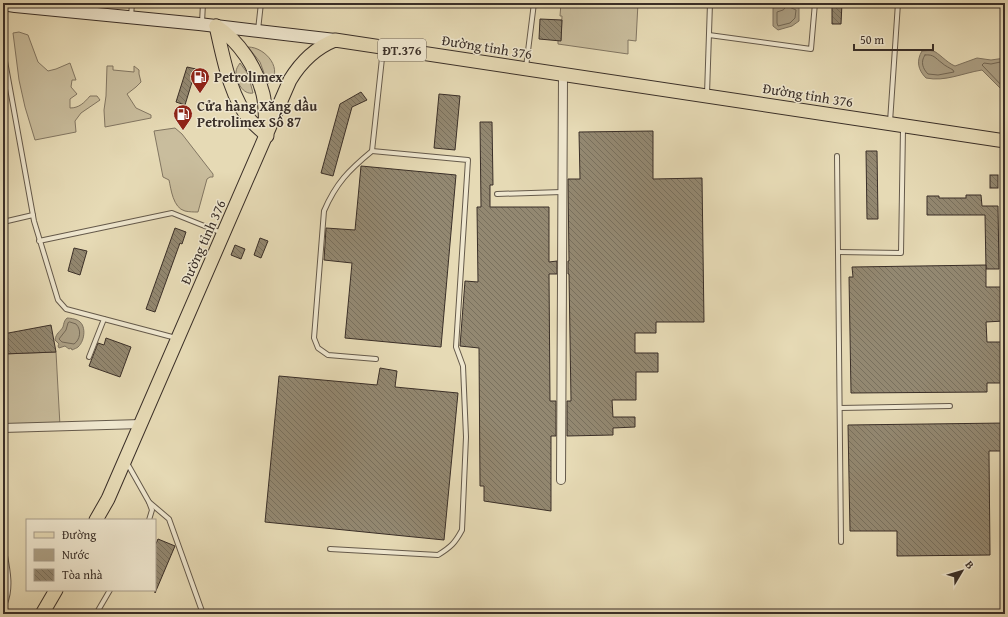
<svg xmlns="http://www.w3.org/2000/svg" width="1008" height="617" font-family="'Gentium Book Plus',serif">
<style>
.grass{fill:#c9bd9d;stroke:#827662}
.water{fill:#aca085;stroke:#7e7360}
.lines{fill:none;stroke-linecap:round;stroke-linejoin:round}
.shore{stroke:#736856;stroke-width:1}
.building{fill:url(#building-back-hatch);stroke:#3a2f28}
.lane-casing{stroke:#655a4b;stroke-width:6}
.street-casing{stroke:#655a4b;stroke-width:10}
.secondary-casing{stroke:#3a2f28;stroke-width:14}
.primary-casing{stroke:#3a2f28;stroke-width:15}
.lane{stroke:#efe7cf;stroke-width:4}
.street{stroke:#efe7cf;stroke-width:8}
.secondary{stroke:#efe7cf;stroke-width:12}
.primary{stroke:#e6dab5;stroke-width:13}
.labels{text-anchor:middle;stroke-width:3;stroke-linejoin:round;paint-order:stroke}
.shield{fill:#efe7cf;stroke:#70665a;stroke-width:1}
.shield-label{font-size:13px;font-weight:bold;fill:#3a2f28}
.street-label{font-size:14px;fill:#3a2f28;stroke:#efe7cf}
.poi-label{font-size:14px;font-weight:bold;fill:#3a2f28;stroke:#efe7cf;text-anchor:start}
</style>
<defs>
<pattern id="building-back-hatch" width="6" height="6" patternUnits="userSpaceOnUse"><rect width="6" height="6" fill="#938871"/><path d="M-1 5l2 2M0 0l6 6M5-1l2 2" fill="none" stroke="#79705d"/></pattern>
</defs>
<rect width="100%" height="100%" fill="#e6dab5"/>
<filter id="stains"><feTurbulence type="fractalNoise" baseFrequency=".005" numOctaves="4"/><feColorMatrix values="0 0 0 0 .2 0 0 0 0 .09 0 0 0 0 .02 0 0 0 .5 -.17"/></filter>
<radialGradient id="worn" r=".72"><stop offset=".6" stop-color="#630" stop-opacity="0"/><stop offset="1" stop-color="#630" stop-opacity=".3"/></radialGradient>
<g class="grass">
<path d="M 561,3 L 638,3 L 636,41 L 628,40 L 628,54 L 558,44 L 558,40 L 561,40 L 562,16 L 560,16 Z"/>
<path d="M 19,32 L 28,35 L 38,62 L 48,71 L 56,69 L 70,63 L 76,80 L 72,80 L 71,87 L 77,94 L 70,99 L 70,108 C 79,108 84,103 90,96 L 97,96 L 100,100 L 81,113 L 75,121 L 76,132 L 35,140 L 25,107 L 19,80 L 13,33 Z"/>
<path d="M 248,47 C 266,47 285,71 268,84 L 260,62 Z"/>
<path d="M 240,63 L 248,74 L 253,93 C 243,95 236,82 236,72 C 236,69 238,66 240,63 Z"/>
<path d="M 107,66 L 113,66 L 113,70 L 134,72 L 134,66 L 139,70 L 139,74 L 141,82 L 136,87 L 127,94 L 136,108 L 151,115 L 151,118 L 105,127 L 104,110 L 106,96 Z"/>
<path d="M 175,128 L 182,134 L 213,174 L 213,177 L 210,177 L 207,179 L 198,212 C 194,212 189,212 185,211 C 173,208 171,189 169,180 L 163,177 L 154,131 Z"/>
<path d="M 56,352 L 60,426 L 3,429 L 3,354 Z"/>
</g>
<g class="water">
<path d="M 783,4 L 799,6 L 799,21 L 792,26 L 778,30 L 773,26 L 773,8 L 781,6 Z"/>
<path d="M 922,51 C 925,51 930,50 933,51 C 938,52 947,63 955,66 L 977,58 L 991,60 L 1005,58 L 1005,93 L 982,70 C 963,73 945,82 926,78 C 918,70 916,61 922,51 Z"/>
<path d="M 67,318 C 70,318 75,319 77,320 C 87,324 85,341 78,347 C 77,348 74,349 72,350 L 71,348 L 69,349 L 65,346 L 59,348 L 58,346 L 59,344 L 55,340 C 56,333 60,332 63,327 C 64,323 64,321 67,318 Z"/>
</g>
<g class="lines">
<g class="shore">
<path d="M 787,6 L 796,10 L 795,18 L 790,23 L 778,26 L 777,23 L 777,12 L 783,10 Z"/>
<path d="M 925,55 C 934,54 935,58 942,63 C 945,66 950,68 953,70 L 954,72 L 938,75 L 928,74 C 923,69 920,62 925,55 Z"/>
<path d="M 1005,61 L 991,64 L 984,63 L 982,65 L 1005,89"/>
<path d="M 70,322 L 76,324 C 82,330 80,340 74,344 L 62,342 L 59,339 L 66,330 L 68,323 Z"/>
</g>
</g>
<g class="building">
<path d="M 832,3 L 842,3 L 841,24 L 832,24 Z"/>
<path d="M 540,19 L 562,20 L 561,41 L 539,39 Z"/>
<path d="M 187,67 L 196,69 L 185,105 L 176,102 Z"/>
<path d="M 361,92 L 367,100 L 352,107 L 333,176 L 321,173 L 340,104 Z"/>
<path d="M 439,94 L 460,96 L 455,150 L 434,148 Z"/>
<path d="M 480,122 L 492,122 L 493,185 L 490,185 L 490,207 L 549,207 L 549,262 L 557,261 L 557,274 L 549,274 L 550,401 L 556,401 L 556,436 L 551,436 L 551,511 L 484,501 L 484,486 L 480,486 L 479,348 L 460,346 L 465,281 L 478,282 L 477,207 L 481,207 Z"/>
<path d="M 653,131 L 653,179 L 702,178 L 704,322 L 656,322 L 656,333 L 635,333 L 635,353 L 658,353 L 658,372 L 636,372 L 636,400 L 612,400 L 613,417 L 635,417 L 635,427 L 613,428 L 613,435 L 567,436 L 567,401 L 571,401 L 569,274 L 568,274 L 568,261 L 569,261 L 568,179 L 580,179 L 579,132 Z"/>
<path d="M 866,151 L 877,151 L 878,219 L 867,219 Z"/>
<path d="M 361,166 L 456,175 L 441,347 L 345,338 L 352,263 L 324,260 L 326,228 L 355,230 Z"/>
<rect x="990" y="175" width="8" height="13"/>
<path d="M 966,195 L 981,195 L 982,206 L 998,206 L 999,269 L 986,269 L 985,215 L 927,215 L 927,196 L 939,196 L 939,198 L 966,198 Z"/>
<path d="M 175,228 L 186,232 L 182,244 L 180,243 L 155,312 L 146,309 Z"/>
<path d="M 260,238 L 268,241 L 261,258 L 254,255 Z"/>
<path d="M 235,245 L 245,249 L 241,259 L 231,255 Z"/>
<path d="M 74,248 L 87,251 L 80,275 L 68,271 Z"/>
<path d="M 986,265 L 986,287 L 1004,287 L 1004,321 L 986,322 L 987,342 L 1004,342 L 1005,383 L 987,383 L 987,392 L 851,393 L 849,277 L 853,277 L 852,267 Z"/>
<path d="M 51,325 L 56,352 L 3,354 L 3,334 Z"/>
<path d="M 106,338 L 131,347 L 120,377 L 89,366 L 98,343 L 104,345 Z"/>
<path d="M 380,368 L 397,371 L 395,387 L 458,393 L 444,540 L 265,522 L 279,376 L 377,385 Z"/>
<path d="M 1005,423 L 1005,451 L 989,451 L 990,555 L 897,556 L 897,531 L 850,531 L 848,425 Z"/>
<path d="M 158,539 L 175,546 L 155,593 L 155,546 Z"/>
</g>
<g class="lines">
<defs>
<g id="lane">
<path d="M 131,17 L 132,3"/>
<path d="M 202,23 L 203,3"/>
<path d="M 258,30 L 261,3"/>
<path d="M 709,35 L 811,49 L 815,3"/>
<path d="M 3,50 L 34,221 L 58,300 L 66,309 L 176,338"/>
<path d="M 526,67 L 534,3"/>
<path d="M 707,94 L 710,3"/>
<path d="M 890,122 L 898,3"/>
<path d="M 837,156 L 841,542"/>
<path d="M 497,194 L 562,192"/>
<path d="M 3,222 L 33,215"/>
<path d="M 39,241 L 172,213 L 222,233"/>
<path d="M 838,252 L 901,253 L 903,128"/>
<path d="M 89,357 L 104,319"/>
<path d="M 376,359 L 328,355 L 318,348 L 314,338 L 324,211 C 336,183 349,170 372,151 L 383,49"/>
<path d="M 840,408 L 950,406"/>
<path d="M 127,463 L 149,502 L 152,510 L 149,520"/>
<path d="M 149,502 L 169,519 L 203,614"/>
<path d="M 330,549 L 438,555 C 451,547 455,543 462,530 L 466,437 L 463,366 L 456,347 L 468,160 L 372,151"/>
<path d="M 96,614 L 110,590"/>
</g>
<g id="street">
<path d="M 3,428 L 141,424"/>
<path d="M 561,480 L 563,75"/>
<path d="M 3,556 C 6,572 9,588 3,603"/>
</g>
<path id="secondary" d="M 3,4 L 15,6 L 199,24 L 335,40"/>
<g id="primary">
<path d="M 216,26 C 240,42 256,67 263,94 C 266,106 265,119 266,132"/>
<path d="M 216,26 C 223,56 230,98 251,121 C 256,126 262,131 267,136"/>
<path d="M 96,520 L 108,499 L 290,80 C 301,62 315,48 335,40 L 1005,141"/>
<path d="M 42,614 L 56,590"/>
</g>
</defs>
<use href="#lane" class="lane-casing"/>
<use href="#street" class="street-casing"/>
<use href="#secondary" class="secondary-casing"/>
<use href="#primary" class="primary-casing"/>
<use href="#lane" class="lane"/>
<use href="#street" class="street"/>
<use href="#secondary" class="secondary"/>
<use href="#primary" class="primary"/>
</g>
<defs>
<symbol id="fuel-pin" viewBox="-11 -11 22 30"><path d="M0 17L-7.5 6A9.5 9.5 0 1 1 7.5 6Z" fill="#8f2418" stroke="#efe7cf"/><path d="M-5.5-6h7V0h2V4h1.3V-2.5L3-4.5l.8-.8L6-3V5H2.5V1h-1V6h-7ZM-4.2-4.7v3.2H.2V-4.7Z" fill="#fff"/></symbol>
</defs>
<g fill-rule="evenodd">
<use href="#fuel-pin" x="189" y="66" width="22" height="30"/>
<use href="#fuel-pin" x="172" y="103" width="22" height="30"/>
</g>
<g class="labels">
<rect class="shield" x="378" y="39" width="48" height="22" rx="3"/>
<g class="shield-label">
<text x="402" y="55">ĐT.376</text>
</g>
<g class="street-label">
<text transform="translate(487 47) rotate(9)" y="5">Đường tỉnh 376</text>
<text transform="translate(808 95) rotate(9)" y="5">Đường tỉnh 376</text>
<text transform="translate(203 242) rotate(-66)" y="5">Đường tỉnh 376</text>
</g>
<g class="poi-label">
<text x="214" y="82">Petrolimex</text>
<text x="197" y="111">Cửa hàng Xăng dầu<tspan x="197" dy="16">Petrolimex Số 87</tspan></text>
</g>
</g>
<rect width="1008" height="617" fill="none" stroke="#e6dab5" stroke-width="16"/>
<rect x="4" y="4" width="1000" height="609" fill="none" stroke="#3a2f28" stroke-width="2"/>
<rect x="8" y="8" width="992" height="601" fill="none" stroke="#3a2f28"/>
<rect x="26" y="519" width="130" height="72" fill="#efe7cf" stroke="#a79d8c"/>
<rect x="34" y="532" width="20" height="6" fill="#e6dab5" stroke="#a79d8c"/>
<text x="62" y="539" font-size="12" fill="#3a2f28">Đường</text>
<rect x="34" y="549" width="20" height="12" fill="#aca085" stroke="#a79d8c"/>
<text x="62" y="559" font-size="12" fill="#3a2f28">Nước</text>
<rect x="34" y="569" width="20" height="12" fill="url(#building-back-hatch)" stroke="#a79d8c"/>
<text x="62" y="579" font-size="12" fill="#3a2f28">Tòa nhà</text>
<g transform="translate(962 571) rotate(52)" stroke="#efe7cf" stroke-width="3" paint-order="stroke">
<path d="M0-3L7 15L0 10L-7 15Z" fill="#3a2f28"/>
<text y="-6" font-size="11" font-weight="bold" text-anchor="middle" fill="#3a2f28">B</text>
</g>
<path d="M854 44v6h79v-6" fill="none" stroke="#3a2f28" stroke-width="2"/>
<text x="860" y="44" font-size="12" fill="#3a2f28" stroke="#efe7cf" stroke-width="3" paint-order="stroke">50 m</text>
<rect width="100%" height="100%" filter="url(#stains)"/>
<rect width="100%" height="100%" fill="url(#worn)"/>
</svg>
